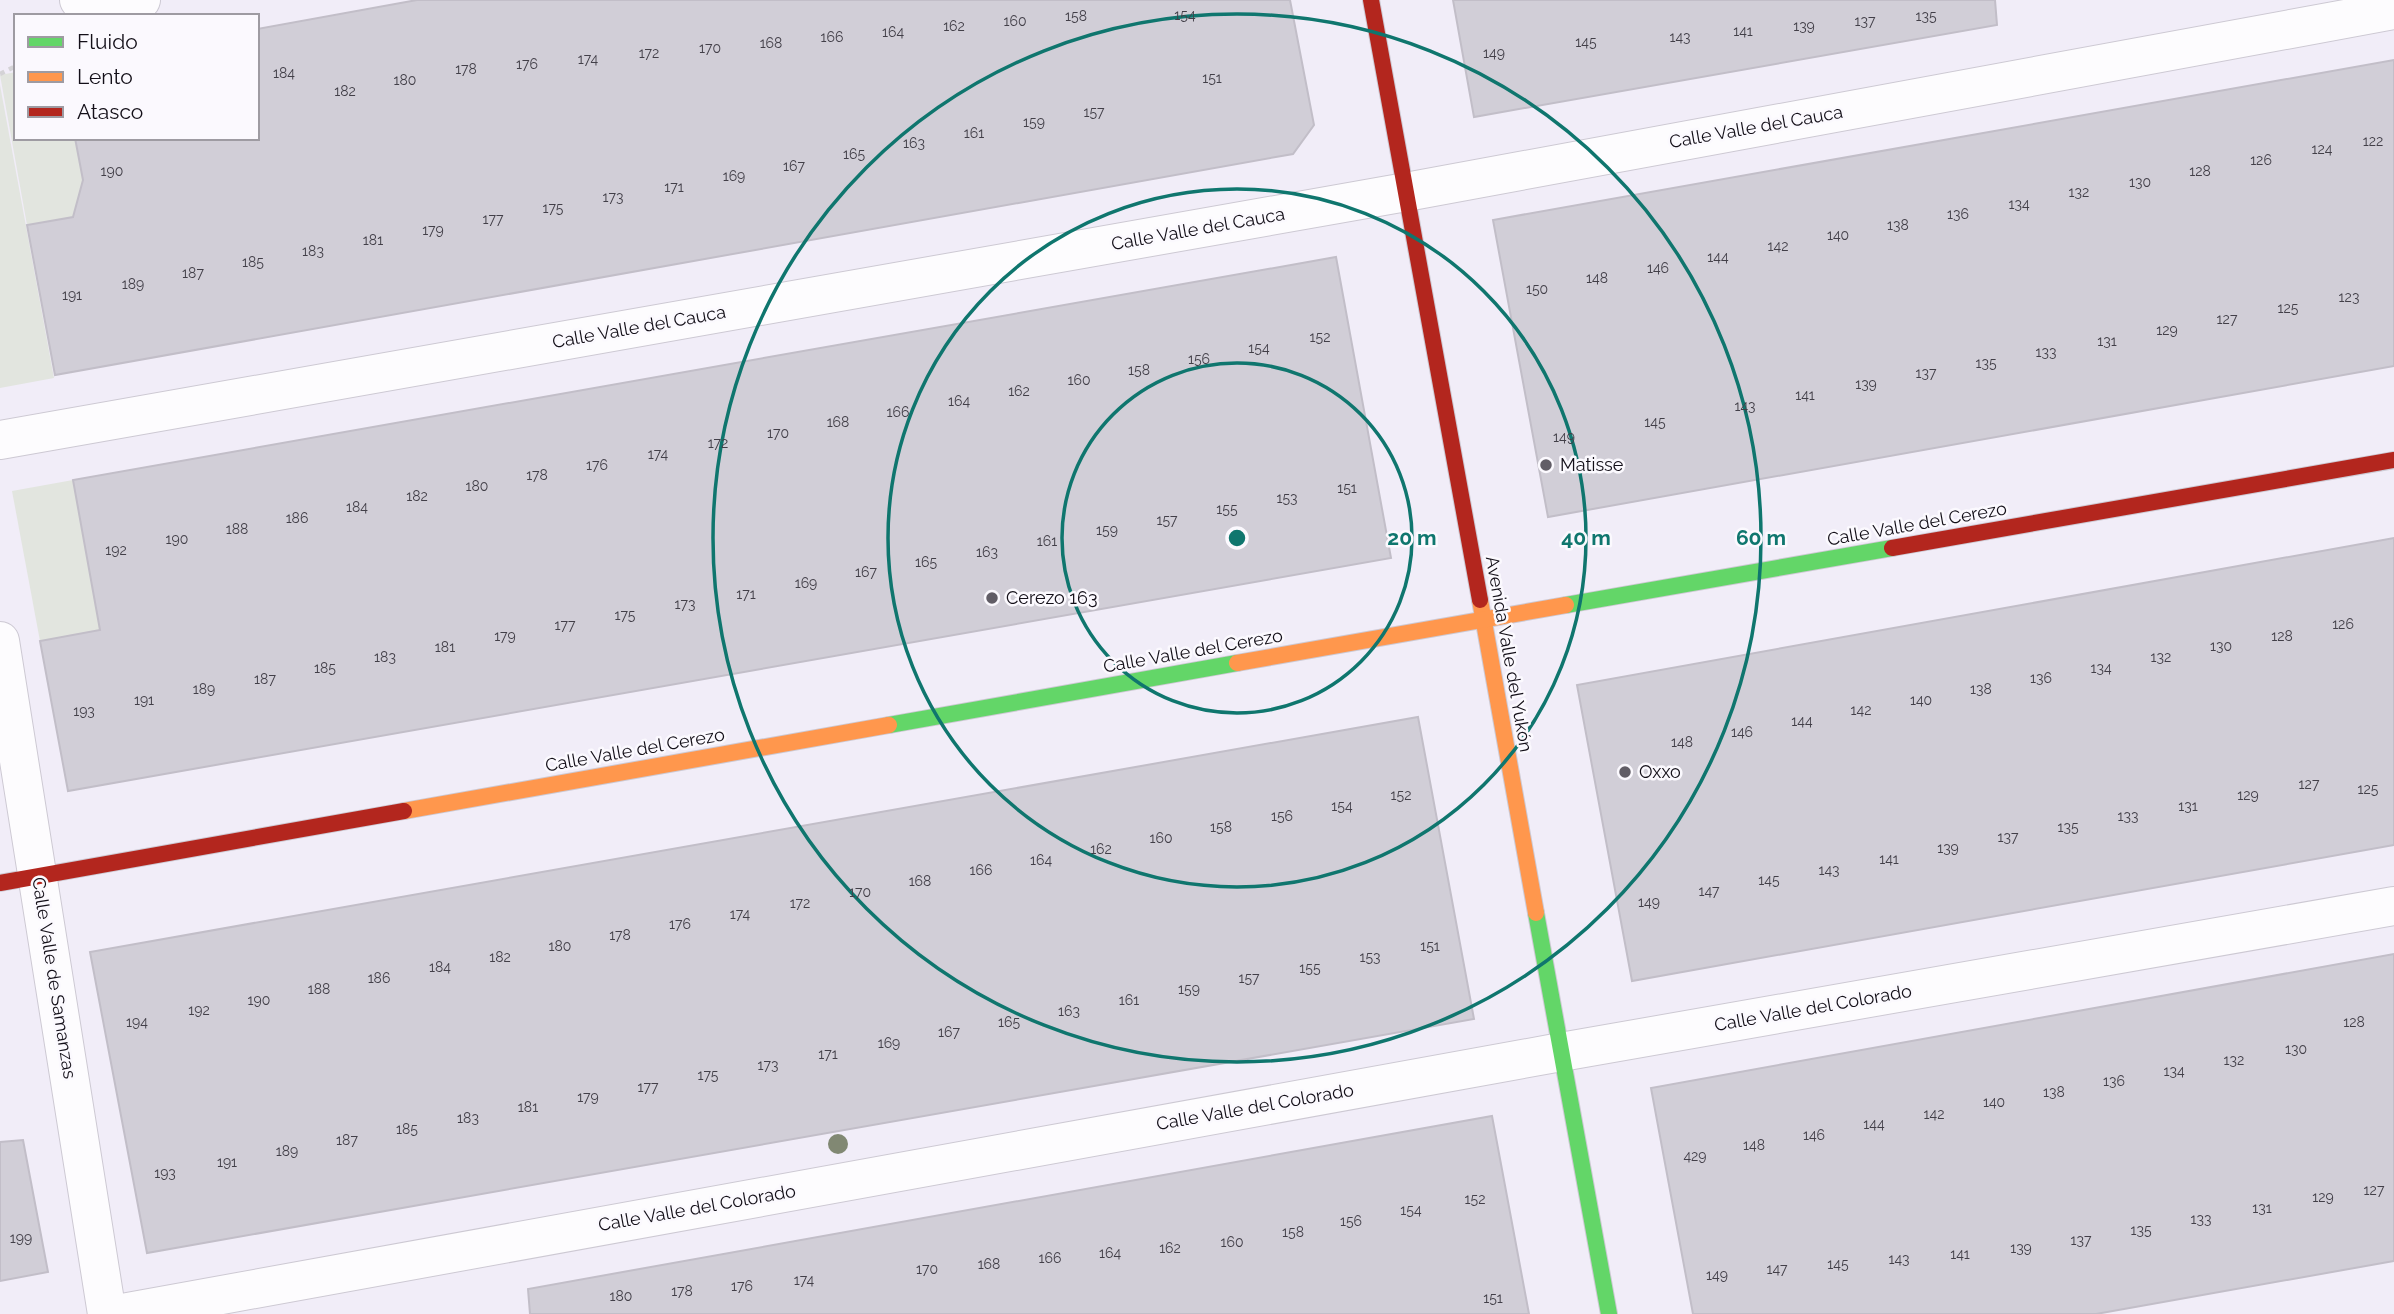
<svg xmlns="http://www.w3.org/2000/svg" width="2394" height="1314" font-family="Raleway,sans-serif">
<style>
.green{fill:#e2e5df}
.building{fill:#d1ced7;stroke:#c2bec8;stroke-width:2}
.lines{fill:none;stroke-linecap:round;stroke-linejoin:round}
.street-casing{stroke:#cdc9d3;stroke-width:40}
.fast-casing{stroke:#cdc9d3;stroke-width:18}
.slow-casing{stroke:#cdc9d3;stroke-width:18}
.jam-casing{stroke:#cdc9d3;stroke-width:18}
.path{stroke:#d4d3d6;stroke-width:4.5;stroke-dasharray:5 5;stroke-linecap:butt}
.street{stroke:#fdfcfe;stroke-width:38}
.fast{stroke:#63d668;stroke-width:16}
.slow{stroke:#ff974d;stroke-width:16}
.jam{stroke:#b3261e;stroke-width:16}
.tree{fill:#818873}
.ring{fill:none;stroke:#0f766e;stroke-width:3.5}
.poi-dot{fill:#615d66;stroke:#fbf9fe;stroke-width:2.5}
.labels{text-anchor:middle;stroke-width:5;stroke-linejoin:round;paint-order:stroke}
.number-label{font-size:14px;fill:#423f48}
.street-label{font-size:18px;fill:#130f18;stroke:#fbf9fe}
.poi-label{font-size:18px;fill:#130f18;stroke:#fbf9fe;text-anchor:start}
.centre{fill:#0f766e;stroke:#fbf9fe;stroke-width:3.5}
.ring-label{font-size:21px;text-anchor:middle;font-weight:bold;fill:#0f766e;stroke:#fbf9fe;stroke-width:5;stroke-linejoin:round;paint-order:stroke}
</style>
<rect width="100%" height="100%" fill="#f1edf8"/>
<g class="green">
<path d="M 16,72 L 16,138 L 75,138 L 89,214 L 27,225 L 0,75 Z"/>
<path d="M 0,85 L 54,378 L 0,388 Z"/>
<path d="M 73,480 L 100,630 L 40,641 L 12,491 Z"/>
</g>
<g class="building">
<path d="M 417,0 L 1290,0 L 1314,125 L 1293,154 L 55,375 L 27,225 L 73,217 L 83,180 L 75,138 L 257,138 L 257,29 Z"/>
<path d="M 1453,0 L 1995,0 L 1997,25 L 1474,117 Z"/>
<path d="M 2394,60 L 2394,366 L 1548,517 L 1493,220 Z"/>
<path d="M 1336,257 L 1391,558 L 68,791 L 40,641 L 100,630 L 73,480 Z"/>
<path d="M 2394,538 L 2394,845 L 1632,981 L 1577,685 Z"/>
<path d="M 1418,717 L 1474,1019 L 147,1253 L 90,952 Z"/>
<path d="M 2394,954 L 2394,1261 L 2096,1314 L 1693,1314 L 1651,1088 Z"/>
<path d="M 1492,1116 L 1529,1314 L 530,1314 L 528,1289 Z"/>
<path d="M 23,1140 L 48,1272 L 0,1281 L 0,1142 Z"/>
</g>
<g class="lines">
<defs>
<g id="street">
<path d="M 79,0 C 99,10 120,4 141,0"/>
<path d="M 0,440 L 1406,192 L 2394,10"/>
<path d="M 0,641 L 107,1314"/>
<path d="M 117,1314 L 1561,1052 L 2394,906"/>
</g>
<g id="fast">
<path d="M 1566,605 L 1892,548"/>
<path d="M 889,725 L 1237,663"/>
<path d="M 1536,913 L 1609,1314"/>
</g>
<g id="slow">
<path d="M 1480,600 L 1536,913"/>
<path d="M 1237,663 L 1566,605"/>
<path d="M 404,811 L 889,725"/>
</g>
<g id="jam">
<path d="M 1371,0 L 1480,600"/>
<path d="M 1892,548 L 2394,460"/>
<path d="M 0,883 L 404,811"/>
</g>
</defs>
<use href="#street" class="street-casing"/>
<use href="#fast" class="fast-casing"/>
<use href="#slow" class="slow-casing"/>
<use href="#jam" class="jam-casing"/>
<path class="path" d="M 0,74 L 16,66"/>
<use href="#street" class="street"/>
<use href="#fast" class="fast"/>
<use href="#slow" class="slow"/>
<use href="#jam" class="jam"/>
</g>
<circle class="tree" cx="838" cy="1144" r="10"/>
<g class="ring">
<circle cx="1237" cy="538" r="175"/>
<circle cx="1237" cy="538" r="349"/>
<circle cx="1237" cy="538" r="524"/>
</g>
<g class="poi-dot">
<circle cx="1546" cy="465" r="7"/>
<circle cx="992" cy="598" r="7"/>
<circle cx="1625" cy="772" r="7"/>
</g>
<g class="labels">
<g class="number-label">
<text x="1185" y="20">154</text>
<text x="1076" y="21">158</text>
<text x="1926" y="21">135</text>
<text x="1015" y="26">160</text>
<text x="1865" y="26">137</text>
<text x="954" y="31">162</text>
<text x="1804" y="31">139</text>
<text x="1743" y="36">141</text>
<text x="893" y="37">164</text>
<text x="832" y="42">166</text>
<text x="1680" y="42">143</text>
<text x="1586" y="47">145</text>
<text x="771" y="48">168</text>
<text x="710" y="53">170</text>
<text x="649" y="58">172</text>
<text x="1494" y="58">149</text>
<text x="588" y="64">174</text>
<text x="527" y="69">176</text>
<text x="466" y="74">178</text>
<text x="284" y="78">184</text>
<text x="1212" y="83">151</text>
<text x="405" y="85">180</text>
<text x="345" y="96">182</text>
<text x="1094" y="117">157</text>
<text x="1034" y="127">159</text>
<text x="974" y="138">161</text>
<text x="2373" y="146">122</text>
<text x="914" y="148">163</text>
<text x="2322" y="154">124</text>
<text x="854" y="159">165</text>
<text x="2261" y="165">126</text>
<text x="794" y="171">167</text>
<text x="112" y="176">190</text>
<text x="2200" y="176">128</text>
<text x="734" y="181">169</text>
<text x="2140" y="187">130</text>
<text x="674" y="192">171</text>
<text x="2079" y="197">132</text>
<text x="613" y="202">173</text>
<text x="2019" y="209">134</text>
<text x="553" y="213">175</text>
<text x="1958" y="219">136</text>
<text x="493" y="224">177</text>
<text x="1898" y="230">138</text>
<text x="433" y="235">179</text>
<text x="1838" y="240">140</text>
<text x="373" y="245">181</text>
<text x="1778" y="251">142</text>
<text x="313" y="256">183</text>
<text x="1718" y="262">144</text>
<text x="253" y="267">185</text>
<text x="1658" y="273">146</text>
<text x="193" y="278">187</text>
<text x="1597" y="283">148</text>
<text x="133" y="289">189</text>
<text x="1537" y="294">150</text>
<text x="72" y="300">191</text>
<text x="2349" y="302">123</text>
<text x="2288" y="313">125</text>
<text x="2227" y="324">127</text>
<text x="2167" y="335">129</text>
<text x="1320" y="342">152</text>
<text x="2107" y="346">131</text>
<text x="1259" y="353">154</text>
<text x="2046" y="357">133</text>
<text x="1199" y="364">156</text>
<text x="1986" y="368">135</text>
<text x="1139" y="375">158</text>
<text x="1926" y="378">137</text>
<text x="1079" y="385">160</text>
<text x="1866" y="389">139</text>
<text x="1019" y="396">162</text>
<text x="1805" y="400">141</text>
<text x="959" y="406">164</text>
<text x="1745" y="411">143</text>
<text x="898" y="417">166</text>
<text x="838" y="427">168</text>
<text x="1655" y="427">145</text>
<text x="778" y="438">170</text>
<text x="1564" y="442">149</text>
<text x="718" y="448">172</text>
<text x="658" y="459">174</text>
<text x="597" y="470">176</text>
<text x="537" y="480">178</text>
<text x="477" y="491">180</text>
<text x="1347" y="493">151</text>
<text x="417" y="501">182</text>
<text x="1287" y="503">153</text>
<text x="357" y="512">184</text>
<text x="1227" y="514">155</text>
<text x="297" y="523">186</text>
<text x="1167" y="525">157</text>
<text x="237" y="534">188</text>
<text x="1107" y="535">159</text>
<text x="177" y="544">190</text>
<text x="1047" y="546">161</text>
<text x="116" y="555">192</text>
<text x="987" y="557">163</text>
<text x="926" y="567">165</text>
<text x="866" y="577">167</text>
<text x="806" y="588">169</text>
<text x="746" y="599">171</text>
<text x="685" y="609">173</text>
<text x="625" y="620">175</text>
<text x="2343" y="629">126</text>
<text x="565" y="630">177</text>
<text x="505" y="641">179</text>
<text x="2282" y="641">128</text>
<text x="2221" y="651">130</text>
<text x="445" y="652">181</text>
<text x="385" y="662">183</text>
<text x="2161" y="662">132</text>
<text x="325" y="673">185</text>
<text x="2101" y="673">134</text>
<text x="2041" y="683">136</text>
<text x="265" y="684">187</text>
<text x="204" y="694">189</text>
<text x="1981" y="694">138</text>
<text x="144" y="705">191</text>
<text x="1921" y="705">140</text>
<text x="1861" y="715">142</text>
<text x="84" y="716">193</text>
<text x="1802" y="726">144</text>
<text x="1742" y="737">146</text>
<text x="1682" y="747">148</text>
<text x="2309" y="789">127</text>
<text x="2368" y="794">125</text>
<text x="1401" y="800">152</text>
<text x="2248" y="800">129</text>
<text x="1342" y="811">154</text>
<text x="2188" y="811">131</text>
<text x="1282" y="821">156</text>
<text x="2128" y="821">133</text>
<text x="1221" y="832">158</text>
<text x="2068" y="832">135</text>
<text x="2008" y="842">137</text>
<text x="1161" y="843">160</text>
<text x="1948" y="853">139</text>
<text x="1101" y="854">162</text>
<text x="1889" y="864">141</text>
<text x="1041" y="865">164</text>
<text x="981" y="875">166</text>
<text x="1829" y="875">143</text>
<text x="1769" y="885">145</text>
<text x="920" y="886">168</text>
<text x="1709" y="896">147</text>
<text x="860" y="897">170</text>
<text x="1649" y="907">149</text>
<text x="800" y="908">172</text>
<text x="740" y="919">174</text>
<text x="680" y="929">176</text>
<text x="620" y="940">178</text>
<text x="560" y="951">180</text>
<text x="1430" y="951">151</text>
<text x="500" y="962">182</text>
<text x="1370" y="962">153</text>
<text x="440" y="972">184</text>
<text x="1310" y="973">155</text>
<text x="379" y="983">186</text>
<text x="1249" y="983">157</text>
<text x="319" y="994">188</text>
<text x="1189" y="994">159</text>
<text x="259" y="1005">190</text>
<text x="1129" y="1005">161</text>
<text x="199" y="1015">192</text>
<text x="1069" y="1016">163</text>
<text x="137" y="1027">194</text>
<text x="1009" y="1027">165</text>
<text x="2354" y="1027">128</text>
<text x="949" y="1037">167</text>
<text x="889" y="1048">169</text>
<text x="2296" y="1054">130</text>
<text x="828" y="1059">171</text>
<text x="2234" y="1065">132</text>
<text x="768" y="1070">173</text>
<text x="2174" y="1076">134</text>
<text x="708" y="1080">175</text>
<text x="2114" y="1086">136</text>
<text x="648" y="1092">177</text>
<text x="2054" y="1097">138</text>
<text x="588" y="1102">179</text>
<text x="1994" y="1107">140</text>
<text x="528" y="1112">181</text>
<text x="1934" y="1119">142</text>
<text x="468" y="1123">183</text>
<text x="1874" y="1129">144</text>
<text x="407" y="1134">185</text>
<text x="1814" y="1140">146</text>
<text x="347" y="1145">187</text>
<text x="1754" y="1150">148</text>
<text x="287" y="1156">189</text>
<text x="1695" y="1161">429</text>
<text x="227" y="1167">191</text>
<text x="165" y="1178">193</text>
<text x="2374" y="1195">127</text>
<text x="2323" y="1202">129</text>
<text x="1475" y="1204">152</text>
<text x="2262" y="1213">131</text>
<text x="1411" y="1215">154</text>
<text x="2201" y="1224">133</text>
<text x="1351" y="1226">156</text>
<text x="2141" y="1235">135</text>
<text x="1293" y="1237">158</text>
<text x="21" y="1243">199</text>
<text x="2081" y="1245">137</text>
<text x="1232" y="1247">160</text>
<text x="1170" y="1253">162</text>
<text x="2021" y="1253">139</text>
<text x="1110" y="1258">164</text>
<text x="1960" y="1259">141</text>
<text x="1050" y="1263">166</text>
<text x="1899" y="1264">143</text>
<text x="989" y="1269">168</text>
<text x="1838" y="1269">145</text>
<text x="927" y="1274">170</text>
<text x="1777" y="1274">147</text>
<text x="1717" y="1280">149</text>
<text x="804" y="1285">174</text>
<text x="742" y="1291">176</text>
<text x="682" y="1296">178</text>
<text x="621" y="1301">180</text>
<text x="1493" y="1303">151</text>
</g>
<g class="street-label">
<text transform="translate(1756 127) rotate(-10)" y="6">Calle Valle del Cauca</text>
<text transform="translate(1198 229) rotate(-10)" y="6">Calle Valle del Cauca</text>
<text transform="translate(639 327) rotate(-10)" y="6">Calle Valle del Cauca</text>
<text transform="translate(1917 524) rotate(-10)" y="6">Calle Valle del Cerezo</text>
<text transform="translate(1193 651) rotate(-10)" y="6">Calle Valle del Cerezo</text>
<text transform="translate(1509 654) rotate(80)" y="6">Avenida Valle del Yukón</text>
<text transform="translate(635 750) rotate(-10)" y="6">Calle Valle del Cerezo</text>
<text transform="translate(54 978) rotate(81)" y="6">Calle Valle de Samanzas</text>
<text transform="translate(1813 1008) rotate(-10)" y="6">Calle Valle del Colorado</text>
<text transform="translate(1255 1107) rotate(-10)" y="6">Calle Valle del Colorado</text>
<text transform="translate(697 1208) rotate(-10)" y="6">Calle Valle del Colorado</text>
</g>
<g class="poi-label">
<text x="1560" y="471">Matisse</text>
<text x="1006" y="604">Cerezo 163</text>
<text x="1639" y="778">Oxxo</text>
</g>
</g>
<circle cx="1237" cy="538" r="10" class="centre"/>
<g class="ring-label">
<text x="1412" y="545">20 m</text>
<text x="1586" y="545">40 m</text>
<text x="1761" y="545">60 m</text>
</g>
<rect x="14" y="14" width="245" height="126" fill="#fbf9fe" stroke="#9e9ba2" stroke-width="2"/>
<rect x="28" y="37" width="35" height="10" fill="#63d668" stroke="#9e9ba2" stroke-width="2"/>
<text x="77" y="49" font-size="21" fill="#130f18">Fluido</text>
<rect x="28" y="72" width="35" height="10" fill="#ff974d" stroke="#9e9ba2" stroke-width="2"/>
<text x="77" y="84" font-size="21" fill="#130f18">Lento</text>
<rect x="28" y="107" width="35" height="10" fill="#b3261e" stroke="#9e9ba2" stroke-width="2"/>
<text x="77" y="119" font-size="21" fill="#130f18">Atasco</text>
</svg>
